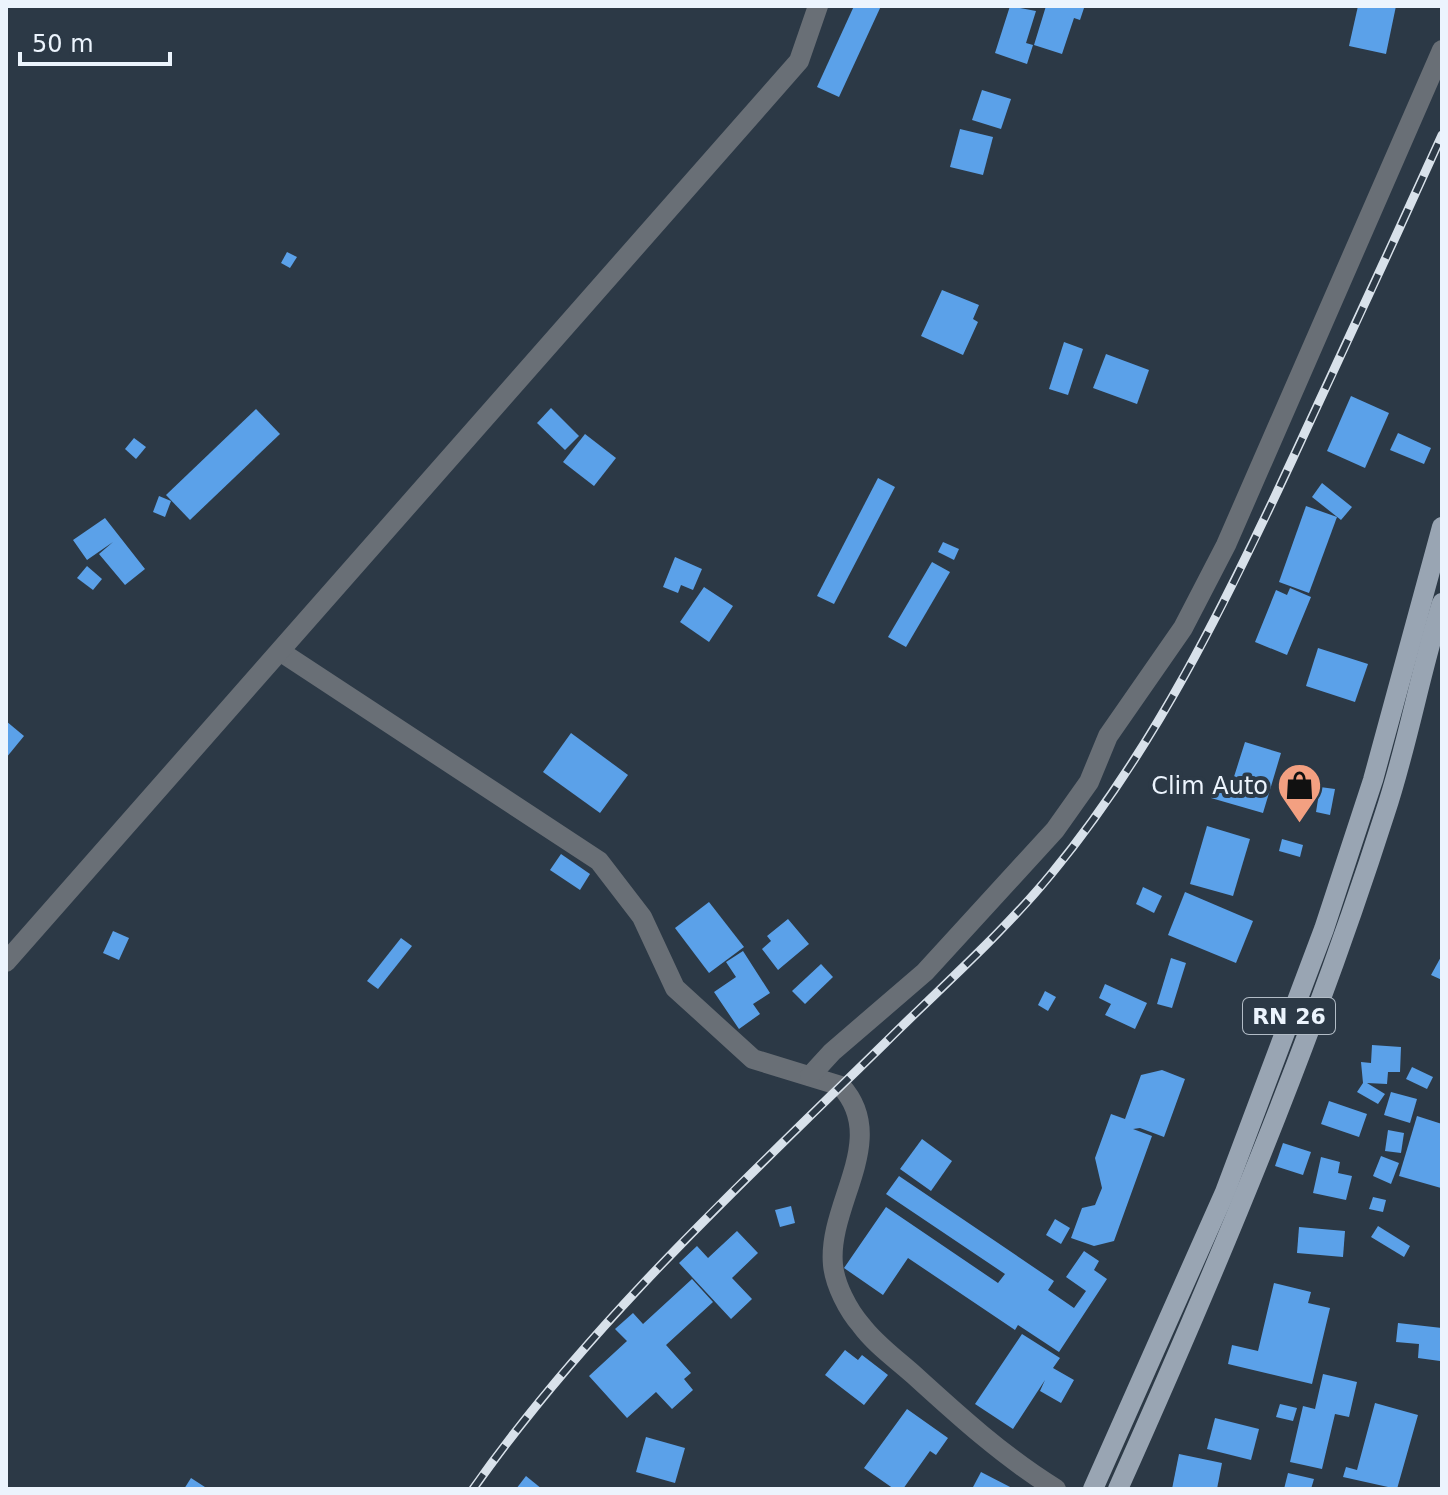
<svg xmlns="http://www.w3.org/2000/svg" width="1448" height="1495" font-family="'DejaVu Sans',sans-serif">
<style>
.building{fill:#5ba1e9}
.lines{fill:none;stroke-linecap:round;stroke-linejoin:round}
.minor{stroke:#696f76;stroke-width:20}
.major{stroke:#99a5b3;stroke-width:20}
.rail-casing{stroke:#d8e1ea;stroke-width:9}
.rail{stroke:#2c3946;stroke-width:6;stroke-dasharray:18;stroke-linecap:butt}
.labels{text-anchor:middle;stroke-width:8;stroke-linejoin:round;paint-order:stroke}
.shield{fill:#2c3946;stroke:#b2bcc6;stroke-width:2}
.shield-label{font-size:22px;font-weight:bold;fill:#ecf4fd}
.poi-label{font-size:24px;fill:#ecf4fd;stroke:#2c3946;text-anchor:end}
</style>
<rect width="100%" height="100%" fill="#2c3946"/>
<g class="building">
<path d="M 854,6 L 881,6 L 839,97 L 817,87 Z"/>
<path d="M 1010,6 L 1036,11 L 1026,43 L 1033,45 L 1027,64 L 995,53 Z"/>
<path d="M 1046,6 L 1084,8 L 1080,20 L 1074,18 L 1062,54 L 1034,45 Z"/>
<path d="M 1358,6 L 1396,6 L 1386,54 L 1349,46 Z"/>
<path d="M 982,90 L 1011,99 L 1001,129 L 972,120 Z"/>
<path d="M 960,129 L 993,137 L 983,175 L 950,167 Z"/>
<path d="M 287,252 L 297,257 L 290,268 L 281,263 Z"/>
<path d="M 942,290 L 979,305 L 973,319 L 978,322 L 963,355 L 921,336 Z"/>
<path d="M 1064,342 L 1083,349 L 1068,395 L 1049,389 Z"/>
<path d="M 1106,354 L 1149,370 L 1137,404 L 1093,388 Z"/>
<path d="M 1351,396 L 1389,413 L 1365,468 L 1327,451 Z"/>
<path d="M 551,408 L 579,436 L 565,450 L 537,423 Z"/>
<path d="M 256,409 L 280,434 L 190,520 L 166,495 Z"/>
<path d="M 1398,433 L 1431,448 L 1424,464 L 1390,450 Z"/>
<path d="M 585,434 L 616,458 L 594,486 L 563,462 Z"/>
<path d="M 134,438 L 146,447 L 136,459 L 125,449 Z"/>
<path d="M 878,478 L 895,487 L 834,604 L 817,596 Z"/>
<path d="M 1322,483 L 1352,507 L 1341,520 L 1312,497 Z"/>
<path d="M 159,496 L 171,501 L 165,517 L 153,512 Z"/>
<path d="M 1306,506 L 1337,517 L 1309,593 L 1279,582 Z"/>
<path d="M 105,518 L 145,569 L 125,585 L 99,554 L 113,542 L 87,560 L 73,540 Z"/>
<path d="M 943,542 L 959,549 L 954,560 L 938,552 Z"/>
<path d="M 675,557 L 702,569 L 693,590 L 681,585 L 678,593 L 663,587 Z"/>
<path d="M 932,562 L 950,572 L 906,647 L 888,637 Z"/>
<path d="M 87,566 L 102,579 L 93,590 L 77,578 Z"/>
<path d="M 704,587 L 733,606 L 709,642 L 680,622 Z"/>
<path d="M 1290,588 L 1311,597 L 1287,655 L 1255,642 L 1276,590 L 1287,595 Z"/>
<path d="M 1318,648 L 1368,664 L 1355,702 L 1306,686 Z"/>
<path d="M 6,721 L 24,736 L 6,758 Z"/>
<path d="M 571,733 L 628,775 L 600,813 L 543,772 Z"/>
<path d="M 1245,742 L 1281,753 L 1263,813 L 1211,798 L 1216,779 L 1232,783 Z"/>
<path d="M 1320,787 L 1335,789 L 1330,815 L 1316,812 Z"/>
<path d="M 1207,826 L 1250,839 L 1233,896 L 1190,884 Z"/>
<path d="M 1282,839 L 1303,845 L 1300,857 L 1279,851 Z"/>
<path d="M 561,854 L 590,874 L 580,890 L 550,870 Z"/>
<path d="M 1143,887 L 1162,896 L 1154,913 L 1136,904 Z"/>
<path d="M 1185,892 L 1253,921 L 1236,963 L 1168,935 Z"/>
<path d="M 709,902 L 744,947 L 709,973 L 675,928 Z"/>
<path d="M 788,919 L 809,944 L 778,970 L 762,949 L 771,941 L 767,936 Z"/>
<path d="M 113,931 L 129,938 L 119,960 L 103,953 Z"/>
<path d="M 401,938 L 412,946 L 378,989 L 367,981 Z"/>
<path d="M 743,951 L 770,993 L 753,1004 L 760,1014 L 739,1029 L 714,992 L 736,977 L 726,962 Z"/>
<path d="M 1442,955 L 1442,980 L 1431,975 Z"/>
<path d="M 1171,958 L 1186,963 L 1172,1008 L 1157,1004 Z"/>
<path d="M 821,964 L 833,977 L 805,1004 L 792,991 Z"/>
<path d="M 1105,984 L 1147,1003 L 1135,1029 L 1105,1015 L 1111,1004 L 1099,998 Z"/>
<path d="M 1045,991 L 1056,997 L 1048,1011 L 1038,1005 Z"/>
<path d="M 1372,1045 L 1401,1047 L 1400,1072 L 1388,1072 L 1387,1084 L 1367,1083 L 1385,1094 L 1378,1104 L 1357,1092 L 1363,1083 L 1361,1062 L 1371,1063 Z"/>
<path d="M 1412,1067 L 1433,1077 L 1427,1089 L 1406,1079 Z"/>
<path d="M 1162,1070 L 1185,1079 L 1164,1137 L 1140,1128 L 1133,1129 L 1152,1136 L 1114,1241 L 1094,1246 L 1071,1238 L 1082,1208 L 1095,1205 L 1102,1188 L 1095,1158 L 1111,1114 L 1125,1119 L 1141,1075 Z"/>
<path d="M 1391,1092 L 1417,1099 L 1410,1123 L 1384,1115 Z"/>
<path d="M 1329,1101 L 1367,1114 L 1359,1137 L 1321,1124 Z"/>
<path d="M 1417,1116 L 1442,1124 L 1441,1188 L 1399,1176 Z"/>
<path d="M 1388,1130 L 1404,1133 L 1401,1153 L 1385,1151 Z"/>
<path d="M 922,1139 L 952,1161 L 931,1191 L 900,1169 Z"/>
<path d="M 1283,1143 L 1311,1152 L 1303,1175 L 1275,1166 Z"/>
<path d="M 1381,1156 L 1399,1163 L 1391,1184 L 1373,1176 Z"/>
<path d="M 1321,1157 L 1340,1162 L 1338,1173 L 1352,1176 L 1346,1200 L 1313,1193 Z"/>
<path d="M 899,1176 L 1054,1281 L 1048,1290 L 1074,1308 L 1086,1291 L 1066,1277 L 1084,1251 L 1099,1261 L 1094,1270 L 1107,1279 L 1059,1352 L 1018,1325 L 1015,1330 L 908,1258 L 883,1295 L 844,1268 L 886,1207 L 998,1283 L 1005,1274 L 886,1194 Z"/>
<path d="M 1373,1197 L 1386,1200 L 1383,1212 L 1369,1209 Z"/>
<path d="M 791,1206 L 795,1223 L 780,1227 L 775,1210 Z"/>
<path d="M 1055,1219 L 1070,1228 L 1061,1244 L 1046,1235 Z"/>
<path d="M 1378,1226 L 1410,1246 L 1404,1257 L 1371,1237 Z"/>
<path d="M 1299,1227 L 1345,1231 L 1343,1257 L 1297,1253 Z"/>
<path d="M 737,1231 L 758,1253 L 732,1278 L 752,1299 L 731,1319 L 679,1263 L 697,1246 L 708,1258 Z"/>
<path d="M 692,1279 L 713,1302 L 666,1345 L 691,1373 L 684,1379 L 693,1390 L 672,1409 L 656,1392 L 627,1418 L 589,1376 L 627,1341 L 615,1329 L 633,1313 L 643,1324 Z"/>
<path d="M 1274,1283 L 1311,1292 L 1308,1303 L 1330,1308 L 1312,1384 L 1228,1364 L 1232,1345 L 1258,1351 Z"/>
<path d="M 1398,1323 L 1442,1328 L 1440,1361 L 1418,1358 L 1419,1344 L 1396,1342 Z"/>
<path d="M 1022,1334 L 1060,1358 L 1053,1368 L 1074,1380 L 1061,1403 L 1040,1391 L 1045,1380 L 1013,1429 L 975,1404 Z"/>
<path d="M 845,1350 L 858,1360 L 862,1355 L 888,1375 L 864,1405 L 825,1375 Z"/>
<path d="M 1323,1374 L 1357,1382 L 1349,1417 L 1335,1414 L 1322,1469 L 1290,1462 L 1303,1406 L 1315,1409 Z"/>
<path d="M 1375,1403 L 1418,1415 L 1397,1489 L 1343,1477 L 1346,1467 L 1357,1470 Z"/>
<path d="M 1280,1404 L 1297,1408 L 1293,1421 L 1276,1417 Z"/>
<path d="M 907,1409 L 948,1438 L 936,1455 L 930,1451 L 903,1489 L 894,1489 L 864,1468 Z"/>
<path d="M 1215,1418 L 1259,1429 L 1251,1460 L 1207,1449 Z"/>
<path d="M 646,1437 L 685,1448 L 675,1483 L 636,1472 Z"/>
<path d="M 1179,1454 L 1222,1463 L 1217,1489 L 1172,1489 Z"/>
<path d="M 981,1472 L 1014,1489 L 972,1489 Z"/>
<path d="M 1288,1473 L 1314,1479 L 1311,1489 L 1284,1489 Z"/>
<path d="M 526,1476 L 542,1489 L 516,1489 Z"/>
<path d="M 191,1478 L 208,1489 L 184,1489 Z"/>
</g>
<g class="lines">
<g class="minor">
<path d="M 281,652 L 599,861 L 642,917 L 675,988 L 753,1059 L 841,1086 C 890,1140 827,1204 833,1265 C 835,1285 848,1310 861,1325 C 875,1344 896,1359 914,1375 C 959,1416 1004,1457 1056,1489"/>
<path d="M 6,962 L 799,61 L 818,6"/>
<path d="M 810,1076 L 832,1052 L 925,972 L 1055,830 L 1089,782 L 1108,736 L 1183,628 L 1226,545 L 1442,50"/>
</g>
<g class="major">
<path d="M 1093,1489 L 1225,1192 L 1324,929 L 1373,780 L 1442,527"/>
<path d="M 1118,1489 C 1217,1268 1311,1044 1385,813 C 1408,744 1420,672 1442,603"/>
</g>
<defs>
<path id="rail" d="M 473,1489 C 590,1323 741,1184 886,1042 C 941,987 1002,934 1052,873 C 1155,748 1225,604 1293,458 C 1343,351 1393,243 1442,135"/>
</defs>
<use href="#rail" class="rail-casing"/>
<use href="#rail" class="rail"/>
</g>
<defs>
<symbol id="shop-pin" viewBox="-11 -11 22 30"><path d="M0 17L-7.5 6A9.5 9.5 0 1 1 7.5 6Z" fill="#f3a081" stroke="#2c3946"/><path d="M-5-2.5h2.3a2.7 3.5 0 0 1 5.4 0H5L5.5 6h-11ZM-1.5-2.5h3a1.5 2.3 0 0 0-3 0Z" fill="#111"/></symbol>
</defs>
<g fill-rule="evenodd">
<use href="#shop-pin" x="1274" y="760" width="51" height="69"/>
</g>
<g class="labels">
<rect class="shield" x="1243" y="998" width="92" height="36" rx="6"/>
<g class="shield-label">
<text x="1289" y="1024">RN 26</text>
</g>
<g class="poi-label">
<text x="1268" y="794">Clim Auto</text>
</g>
</g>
<rect width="1448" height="1495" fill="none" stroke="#ecf4fd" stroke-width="16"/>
<path d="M20 52v12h150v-12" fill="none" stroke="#ecf4fd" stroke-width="4"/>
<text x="32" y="52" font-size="24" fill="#ecf4fd" stroke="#2c3946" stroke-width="6" paint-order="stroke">50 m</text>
</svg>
